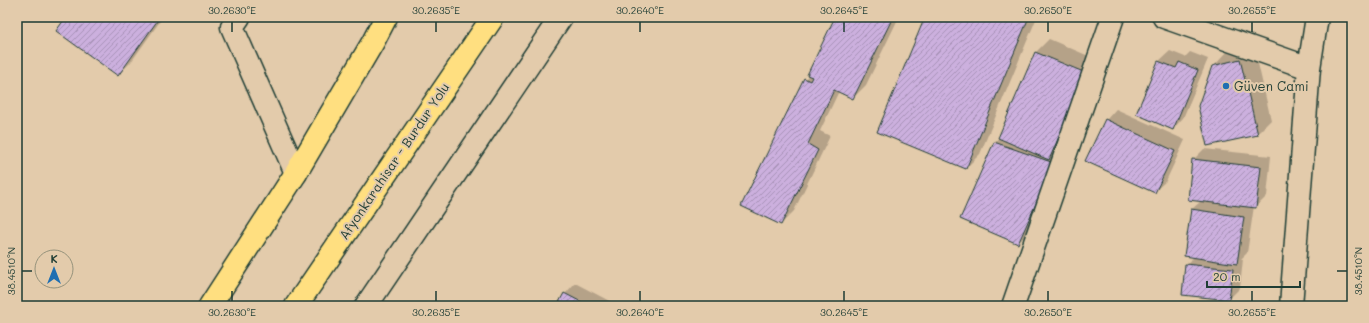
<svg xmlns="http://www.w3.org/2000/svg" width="1369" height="323" font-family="Mali,sans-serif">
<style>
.shadow{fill:#0003}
.building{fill:url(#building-hatch);stroke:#1f3d34}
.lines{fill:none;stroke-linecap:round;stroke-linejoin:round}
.minor-casing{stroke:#1f3d34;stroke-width:25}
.highway-casing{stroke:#1f3d34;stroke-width:25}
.minor{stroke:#e3cbab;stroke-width:22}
.highway{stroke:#ffdf80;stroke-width:22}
.ticks{fill:none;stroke:#1f3d34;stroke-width:1.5}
.poi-dot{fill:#1f6fb2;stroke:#e3cbab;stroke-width:1.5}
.labels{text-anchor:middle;stroke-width:4;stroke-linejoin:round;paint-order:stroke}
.poi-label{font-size:13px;fill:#1f3d34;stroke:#e3cbab;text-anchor:start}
.street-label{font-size:13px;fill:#1f3d34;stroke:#e3cbab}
.neatline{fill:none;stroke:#1f3d34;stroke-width:1.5}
.ticks-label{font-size:10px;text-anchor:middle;fill:#1f3d34}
</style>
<defs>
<pattern id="building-hatch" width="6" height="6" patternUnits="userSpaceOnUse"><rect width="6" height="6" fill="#ccb0de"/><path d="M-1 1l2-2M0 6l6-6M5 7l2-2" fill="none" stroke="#a590b5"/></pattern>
</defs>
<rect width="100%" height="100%" fill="#e3cbab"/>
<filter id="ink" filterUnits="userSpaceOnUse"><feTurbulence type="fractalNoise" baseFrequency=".025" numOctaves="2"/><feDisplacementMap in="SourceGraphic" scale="8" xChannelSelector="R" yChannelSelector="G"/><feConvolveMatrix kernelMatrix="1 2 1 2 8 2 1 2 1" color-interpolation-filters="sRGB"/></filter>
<g filter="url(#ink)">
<g class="shadow">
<path d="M 67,17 L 163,17 L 131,62 L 118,75 Z"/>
<path d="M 836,17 L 899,17 L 866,85 L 853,98 L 839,91 L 820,131 L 830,136 L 794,211 L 781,224 L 805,79 L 808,76 Z"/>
<path d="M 926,17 L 1037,17 L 980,154 L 966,168 Z"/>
<path d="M 1049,39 L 1098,60 L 1031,230 L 1018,243 L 994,142 L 1000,137 L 1036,52 Z"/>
<path d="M 1254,46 L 1271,120 L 1257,134 L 1213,67 L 1227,52 Z"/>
<path d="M 1170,51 L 1185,57 L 1190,52 L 1208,59 L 1183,118 L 1173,129 L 1137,114 L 1159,61 Z"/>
<path d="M 1116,109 L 1185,140 L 1166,181 L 1155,191 L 1106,120 Z"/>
<path d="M 1204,149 L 1271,156 L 1267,196 L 1256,207 L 1254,206 L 1247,253 L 1241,259 L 1243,259 L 1240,288 L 1229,299 L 1186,264 L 1194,257 L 1192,209 L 1201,201 L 1193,160 Z"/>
<path d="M 575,283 L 619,306 L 558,306 L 565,294 Z"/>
<path d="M 1191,304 L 1199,306 L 1189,306 Z"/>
</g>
<g class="building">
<path d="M 66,17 L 160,17 L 118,76 L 56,31 Z"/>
<path d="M 835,17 L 893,17 L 853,99 L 834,90 L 808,144 L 818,150 L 781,225 L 741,206 L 804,78 L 810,81 L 812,77 L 807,75 Z"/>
<path d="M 925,17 L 1029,17 L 966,169 L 877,132 Z"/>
<path d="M 1244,17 L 1262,17 L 1260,22 Z"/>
<path d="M 1035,52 L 1086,73 L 1049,160 L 998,138 Z"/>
<path d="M 1240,59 L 1258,135 L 1207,146 L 1198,106 L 1212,66 Z"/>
<path d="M 1158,61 L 1176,68 L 1179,62 L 1198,70 L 1173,130 L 1136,114 Z"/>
<path d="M 1105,119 L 1175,151 L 1155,193 L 1085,161 Z"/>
<path d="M 994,142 L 1054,163 L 1018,244 L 960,219 Z"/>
<path d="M 1192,159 L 1261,167 L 1256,208 L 1188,200 Z"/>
<path d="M 1191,209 L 1244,217 L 1237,264 L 1184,256 Z"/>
<path d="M 1185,264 L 1233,269 L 1229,300 L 1182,295 Z"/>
<path d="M 564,293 L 589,306 L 557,306 Z"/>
</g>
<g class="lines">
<defs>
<g id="minor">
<path d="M 239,17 L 232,27 L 296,173"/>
<path d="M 1164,17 L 1309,68"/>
<path d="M 366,306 L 561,17"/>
<path d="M 1013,306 L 1113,17"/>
<path d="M 1291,306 L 1309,68 L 1317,17"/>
</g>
<g id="highway">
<path d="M 210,306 L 296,173 L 373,42 L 386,17"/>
<path d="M 296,306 L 493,17"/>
</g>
</defs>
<use href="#minor" class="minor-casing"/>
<use href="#highway" class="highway-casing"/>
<use href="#minor" class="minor"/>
<use href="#highway" class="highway"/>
</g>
</g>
<path class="ticks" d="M 232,22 L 232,32M 436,22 L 436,32M 640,22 L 640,32M 844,22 L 844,32M 1048,22 L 1048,32M 1252,22 L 1252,32M 22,271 L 32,271M 1337,271 L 1347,271M 232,291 L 232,301M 436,291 L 436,301M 640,291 L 640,301M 844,291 L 844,301M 1048,291 L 1048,301M 1252,291 L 1252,301"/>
<circle class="poi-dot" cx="1226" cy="86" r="4"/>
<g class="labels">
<g class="poi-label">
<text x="1234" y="91">Güven Cami</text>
</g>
<g class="street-label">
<text transform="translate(394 161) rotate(-56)" y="5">Afyonkarahisar - Burdur Yolu</text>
</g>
</g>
<rect width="1369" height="323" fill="none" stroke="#e3cbab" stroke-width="44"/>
<g transform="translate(54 269)"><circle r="19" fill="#e3cbab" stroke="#95927b"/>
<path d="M0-3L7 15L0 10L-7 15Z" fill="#1f6fb2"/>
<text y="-6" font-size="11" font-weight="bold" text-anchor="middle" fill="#1f3d34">K</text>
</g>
<path d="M1207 281v6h93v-6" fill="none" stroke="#1f3d34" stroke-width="2"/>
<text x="1213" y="281" font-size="12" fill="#1f3d34" stroke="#e3cbab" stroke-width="3" paint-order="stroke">20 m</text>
<rect x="22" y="22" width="1325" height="279" class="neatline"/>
<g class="ticks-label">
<text x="232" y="14">30.2630°E</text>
<text x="436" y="14">30.2635°E</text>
<text x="640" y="14">30.2640°E</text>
<text x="844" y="14">30.2645°E</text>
<text x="1048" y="14">30.2650°E</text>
<text x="1252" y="14">30.2655°E</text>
<text transform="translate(11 271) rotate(-90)" y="4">38.4510°N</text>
<text transform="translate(1358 271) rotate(-90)" y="4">38.4510°N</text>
<text x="232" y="316">30.2630°E</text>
<text x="436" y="316">30.2635°E</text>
<text x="640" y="316">30.2640°E</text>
<text x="844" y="316">30.2645°E</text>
<text x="1048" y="316">30.2650°E</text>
<text x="1252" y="316">30.2655°E</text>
</g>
</svg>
